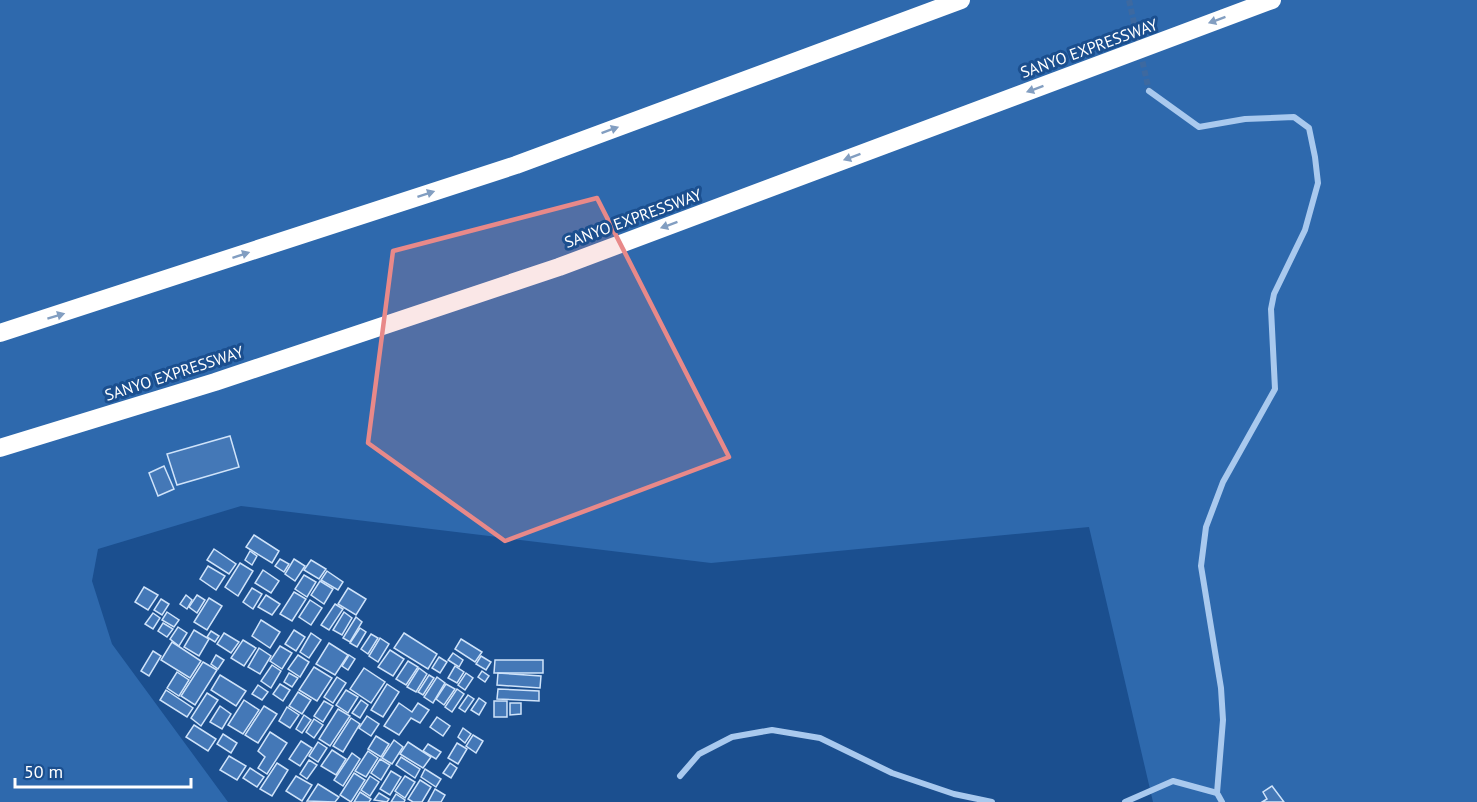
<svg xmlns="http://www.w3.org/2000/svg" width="1477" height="802" font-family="'PT Sans',sans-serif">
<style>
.green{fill:#2e69ad}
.building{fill:#4478b7;stroke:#cfe3fa;stroke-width:1.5}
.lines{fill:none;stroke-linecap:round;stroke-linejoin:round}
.street-tunnel{stroke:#3d69a0;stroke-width:6;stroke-dasharray:6 3;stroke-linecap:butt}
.street{stroke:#a9c9ee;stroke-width:6}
.highway{stroke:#fff;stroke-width:18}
.oneway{fill:#829ec1}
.marked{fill:#e88989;fill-opacity:0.2;stroke:#e88989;stroke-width:4.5;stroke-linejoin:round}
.labels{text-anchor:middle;stroke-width:6;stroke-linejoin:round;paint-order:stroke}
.street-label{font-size:16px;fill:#fff;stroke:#1b4f8f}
</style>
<rect width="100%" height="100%" fill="#1b4f8f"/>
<path class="green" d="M 0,0 L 1477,0 L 1477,802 L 1153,802 L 1089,527 L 711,563 L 241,506 L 98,549 L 92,581 L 112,644 L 228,802 L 0,802 Z"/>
<g class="building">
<path d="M 230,436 L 239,467 L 177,485 L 167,454 Z"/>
<path d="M 164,466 L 174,489 L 158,496 L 149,473 Z"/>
<path d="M 254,535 L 279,551 L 272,563 L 246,547 Z"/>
<path d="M 214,549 L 236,564 L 229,574 L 207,560 Z"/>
<path d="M 250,551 L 257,556 L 252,565 L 245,560 Z"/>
<path d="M 280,559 L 289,564 L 284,572 L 275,566 Z"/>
<path d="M 294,559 L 305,566 L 295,581 L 285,574 Z"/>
<path d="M 311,560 L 326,569 L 319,579 L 304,570 Z"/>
<path d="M 240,563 L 253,571 L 238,596 L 225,587 Z"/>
<path d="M 208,566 L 225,576 L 216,590 L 200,579 Z"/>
<path d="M 263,570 L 279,581 L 271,593 L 255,583 Z"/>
<path d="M 327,571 L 343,582 L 338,590 L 321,580 Z"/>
<path d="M 304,575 L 316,582 L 307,597 L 295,589 Z"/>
<path d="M 320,581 L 333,589 L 324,604 L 311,595 Z"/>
<path d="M 144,587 L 158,595 L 148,610 L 135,602 Z"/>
<path d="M 252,588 L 262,594 L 253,609 L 243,602 Z"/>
<path d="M 348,588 L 366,599 L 356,615 L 338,604 Z"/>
<path d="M 294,592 L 306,599 L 292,621 L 280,614 Z"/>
<path d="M 186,595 L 192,600 L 187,609 L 180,604 Z"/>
<path d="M 197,595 L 205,600 L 197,613 L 189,607 Z"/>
<path d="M 266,595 L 280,604 L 272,615 L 258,607 Z"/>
<path d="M 209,598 L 222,606 L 207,630 L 194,622 Z"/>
<path d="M 161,599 L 169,604 L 162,615 L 154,610 Z"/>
<path d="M 310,600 L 322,608 L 311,625 L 299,617 Z"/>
<path d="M 335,604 L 343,609 L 329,630 L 321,625 Z"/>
<path d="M 167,612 L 179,620 L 174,627 L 162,620 Z"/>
<path d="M 344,612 L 352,618 L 342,635 L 333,630 Z"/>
<path d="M 153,613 L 160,618 L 153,629 L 145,624 Z"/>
<path d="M 356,617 L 362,622 L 350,642 L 343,638 Z"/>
<path d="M 261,620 L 280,632 L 270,648 L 252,636 Z"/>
<path d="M 163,623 L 173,629 L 167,637 L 158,631 Z"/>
<path d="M 178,627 L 187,633 L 179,646 L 170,639 Z"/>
<path d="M 360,628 L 366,632 L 357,647 L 350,643 Z"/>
<path d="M 194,630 L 209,639 L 199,656 L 184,647 Z"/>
<path d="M 294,630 L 305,637 L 296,651 L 285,644 Z"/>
<path d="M 211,631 L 219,636 L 215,642 L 207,637 Z"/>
<path d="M 224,633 L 239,642 L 231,653 L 217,644 Z"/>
<path d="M 311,633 L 321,640 L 309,658 L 300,652 Z"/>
<path d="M 404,633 L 437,654 L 428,669 L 394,648 Z"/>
<path d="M 371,634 L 378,638 L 368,654 L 361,649 Z"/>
<path d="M 380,638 L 389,644 L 378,662 L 369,656 Z"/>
<path d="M 461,639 L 482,652 L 475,662 L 455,649 Z"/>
<path d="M 243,640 L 256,648 L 244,666 L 231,658 Z"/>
<path d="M 172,642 L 201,661 L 190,678 L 161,660 Z"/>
<path d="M 329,643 L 348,655 L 335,675 L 316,664 Z"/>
<path d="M 280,646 L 292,653 L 282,669 L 270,661 Z"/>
<path d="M 259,648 L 271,656 L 260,674 L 248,667 Z"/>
<path d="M 390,650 L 404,659 L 393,676 L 378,667 Z"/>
<path d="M 153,651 L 161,656 L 149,676 L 141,671 Z"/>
<path d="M 453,653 L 463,660 L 459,667 L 448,660 Z"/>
<path d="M 216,655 L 224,660 L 218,669 L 211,664 Z"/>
<path d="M 298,655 L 309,662 L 300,677 L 288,669 Z"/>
<path d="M 349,655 L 355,659 L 348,670 L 342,666 Z"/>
<path d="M 481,656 L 491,662 L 486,670 L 476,664 Z"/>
<path d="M 439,657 L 447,662 L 440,673 L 432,668 Z"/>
<path d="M 495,660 L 543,660 L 543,673 L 494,673 Z"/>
<path d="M 408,661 L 418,667 L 406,685 L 396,679 Z"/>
<path d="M 203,662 L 217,670 L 195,705 L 181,696 Z"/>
<path d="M 272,665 L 281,671 L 271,688 L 261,681 Z"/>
<path d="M 455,666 L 464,672 L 457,683 L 448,678 Z"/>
<path d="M 314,667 L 332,678 L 317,701 L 299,690 Z"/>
<path d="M 364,668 L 385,682 L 371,703 L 350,689 Z"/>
<path d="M 419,668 L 427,674 L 416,692 L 407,687 Z"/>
<path d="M 482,671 L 489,676 L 485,682 L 478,677 Z"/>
<path d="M 177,672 L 189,680 L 179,696 L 167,688 Z"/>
<path d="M 289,673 L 298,678 L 292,687 L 284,682 Z"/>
<path d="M 466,673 L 473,678 L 465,690 L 458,685 Z"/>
<path d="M 498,673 L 541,676 L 540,688 L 497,685 Z"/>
<path d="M 220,675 L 246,691 L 236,706 L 211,690 Z"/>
<path d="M 429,675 L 434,678 L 423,695 L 418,692 Z"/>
<path d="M 337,677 L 346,683 L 333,703 L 324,697 Z"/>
<path d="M 437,677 L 445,683 L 433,703 L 424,697 Z"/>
<path d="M 280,684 L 290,690 L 283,701 L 273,694 Z"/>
<path d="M 387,684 L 399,692 L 383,717 L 371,710 Z"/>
<path d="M 446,684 L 455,689 L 444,705 L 436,699 Z"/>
<path d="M 258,685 L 268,692 L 262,700 L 252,694 Z"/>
<path d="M 457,689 L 464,694 L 452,712 L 445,707 Z"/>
<path d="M 498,689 L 539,691 L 539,701 L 497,699 Z"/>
<path d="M 166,690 L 193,708 L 187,717 L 160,700 Z"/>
<path d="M 346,690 L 358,697 L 348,713 L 336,705 Z"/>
<path d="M 298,692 L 311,700 L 302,714 L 289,706 Z"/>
<path d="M 207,693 L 218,700 L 201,726 L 191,718 Z"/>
<path d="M 468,695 L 474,699 L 465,712 L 459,708 Z"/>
<path d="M 479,698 L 486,703 L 479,715 L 471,710 Z"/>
<path d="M 244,700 L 259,710 L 243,734 L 228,725 Z"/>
<path d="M 361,700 L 368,705 L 360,718 L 352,713 Z"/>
<path d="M 324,701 L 333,706 L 323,722 L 314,716 Z"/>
<rect x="494" y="701" width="13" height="16"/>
<path d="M 399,703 L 412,712 L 418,703 L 429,710 L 420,723 L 411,718 L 399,735 L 384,726 Z"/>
<path d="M 510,703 L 521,703 L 521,714 L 510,715 Z"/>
<path d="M 220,706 L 231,714 L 222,729 L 210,722 Z"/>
<path d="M 264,706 L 277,714 L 258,743 L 245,735 Z"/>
<path d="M 287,707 L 299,715 L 290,728 L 279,721 Z"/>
<path d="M 338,709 L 350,716 L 330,746 L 319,739 Z"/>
<path d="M 304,715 L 311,720 L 302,733 L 296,729 Z"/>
<path d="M 367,716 L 379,724 L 371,736 L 359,728 Z"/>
<path d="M 437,717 L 450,726 L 443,736 L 430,727 Z"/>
<path d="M 351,718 L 360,724 L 343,752 L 333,746 Z"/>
<path d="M 314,719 L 323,725 L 314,738 L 306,732 Z"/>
<path d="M 194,725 L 216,739 L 208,751 L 186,737 Z"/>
<path d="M 463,728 L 471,734 L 465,743 L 458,737 Z"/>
<path d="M 270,732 L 287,743 L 267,774 L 258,768 L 265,757 L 258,751 Z"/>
<path d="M 223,734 L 237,743 L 231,753 L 217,744 Z"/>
<path d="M 473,735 L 483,741 L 476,753 L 466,746 Z"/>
<path d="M 376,736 L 389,744 L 381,757 L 368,749 Z"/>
<path d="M 394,740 L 403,747 L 392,764 L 382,758 Z"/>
<path d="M 301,741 L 312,748 L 300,766 L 289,759 Z"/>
<path d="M 318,742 L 327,748 L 318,762 L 309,756 Z"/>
<path d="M 408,742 L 431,757 L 423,768 L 400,754 Z"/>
<path d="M 457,743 L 467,749 L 458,764 L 448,758 Z"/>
<path d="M 428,744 L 441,752 L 436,759 L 423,751 Z"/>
<path d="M 332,750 L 346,759 L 336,775 L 321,766 Z"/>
<path d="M 368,751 L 378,758 L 366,777 L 355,771 Z"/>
<path d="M 352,753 L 360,759 L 343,786 L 334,780 Z"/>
<path d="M 229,756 L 246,766 L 237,780 L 220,770 Z"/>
<path d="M 401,757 L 420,769 L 415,778 L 396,765 Z"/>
<path d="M 380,759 L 390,765 L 381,780 L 371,773 Z"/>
<path d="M 309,760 L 317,765 L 307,779 L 300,774 Z"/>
<path d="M 277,763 L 288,770 L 272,796 L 260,789 Z"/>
<path d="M 450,763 L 457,768 L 451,778 L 443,773 Z"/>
<path d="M 250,768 L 264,777 L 257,787 L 243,778 Z"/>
<path d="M 425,769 L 441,779 L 436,787 L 421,777 Z"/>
<path d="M 391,771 L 401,777 L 390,795 L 380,789 Z"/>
<path d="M 354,773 L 365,780 L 351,802 L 340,795 Z"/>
<path d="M 296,776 L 312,785 L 302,801 L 286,791 Z"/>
<path d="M 370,776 L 379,782 L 370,796 L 361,790 Z"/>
<path d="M 405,776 L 415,782 L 405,798 L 395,791 Z"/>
<path d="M 420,780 L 431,787 L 422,802 L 413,802 L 408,799 Z"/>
<path d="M 318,784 L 339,797 L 335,802 L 307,801 Z"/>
<path d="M 1272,786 L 1284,802 L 1262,802 L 1267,799 L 1263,792 Z"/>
<path d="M 435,789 L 445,795 L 441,802 L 428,802 Z"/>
<path d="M 360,792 L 371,799 L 369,802 L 354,802 Z"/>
<path d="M 379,793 L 389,799 L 387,802 L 374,800 Z"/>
<path d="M 396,794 L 405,800 L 404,802 L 391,802 Z"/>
</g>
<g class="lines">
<path class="street-tunnel" d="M 1129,0 L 1149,91"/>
<g class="street">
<path d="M 1149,91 L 1199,127 L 1245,119 L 1294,117 L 1309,128 L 1315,157 L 1318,183 L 1305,230 L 1274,294 L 1271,309 L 1275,389 L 1223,482 L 1206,527 L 1201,566 L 1221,688 L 1223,720 L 1217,793 L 1222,802"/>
<path d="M 680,776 L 699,754 L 732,737 L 772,730 L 820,738 L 892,773 L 954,794 L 992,802"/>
<path d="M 1125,802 L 1173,781 L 1217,793"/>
</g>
<g class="highway">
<path d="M 0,333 L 516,165 L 961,0"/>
<path d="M 0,448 L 215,382 L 559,267 L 1272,0"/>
</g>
</g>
<defs><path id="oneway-solid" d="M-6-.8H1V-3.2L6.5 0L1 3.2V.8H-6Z" transform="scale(1.5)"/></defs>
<g class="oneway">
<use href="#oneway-solid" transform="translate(1217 20) rotate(160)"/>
<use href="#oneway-solid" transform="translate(1035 89) rotate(160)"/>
<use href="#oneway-solid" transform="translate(610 130) rotate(-20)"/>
<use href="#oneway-solid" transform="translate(852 157) rotate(160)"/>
<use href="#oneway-solid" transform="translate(426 194) rotate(-18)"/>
<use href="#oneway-solid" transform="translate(669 225) rotate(160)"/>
<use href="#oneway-solid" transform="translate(241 255) rotate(-18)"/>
<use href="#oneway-solid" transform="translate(56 316) rotate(-17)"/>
</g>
<path class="marked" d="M 597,198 L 729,457 L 505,541 L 368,443 L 393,251 Z"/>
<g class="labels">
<g class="street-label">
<text transform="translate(1089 48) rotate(-20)" y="6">SANYO EXPRESSWAY</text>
<text transform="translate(633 218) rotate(-20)" y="6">SANYO EXPRESSWAY</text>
<text transform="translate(174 373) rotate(-18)" y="6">SANYO EXPRESSWAY</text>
</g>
</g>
<path d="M15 778v9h176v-9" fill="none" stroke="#ffffff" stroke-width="3"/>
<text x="24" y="778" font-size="18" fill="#ffffff" stroke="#1b4f8f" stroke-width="4.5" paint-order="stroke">50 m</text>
</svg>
